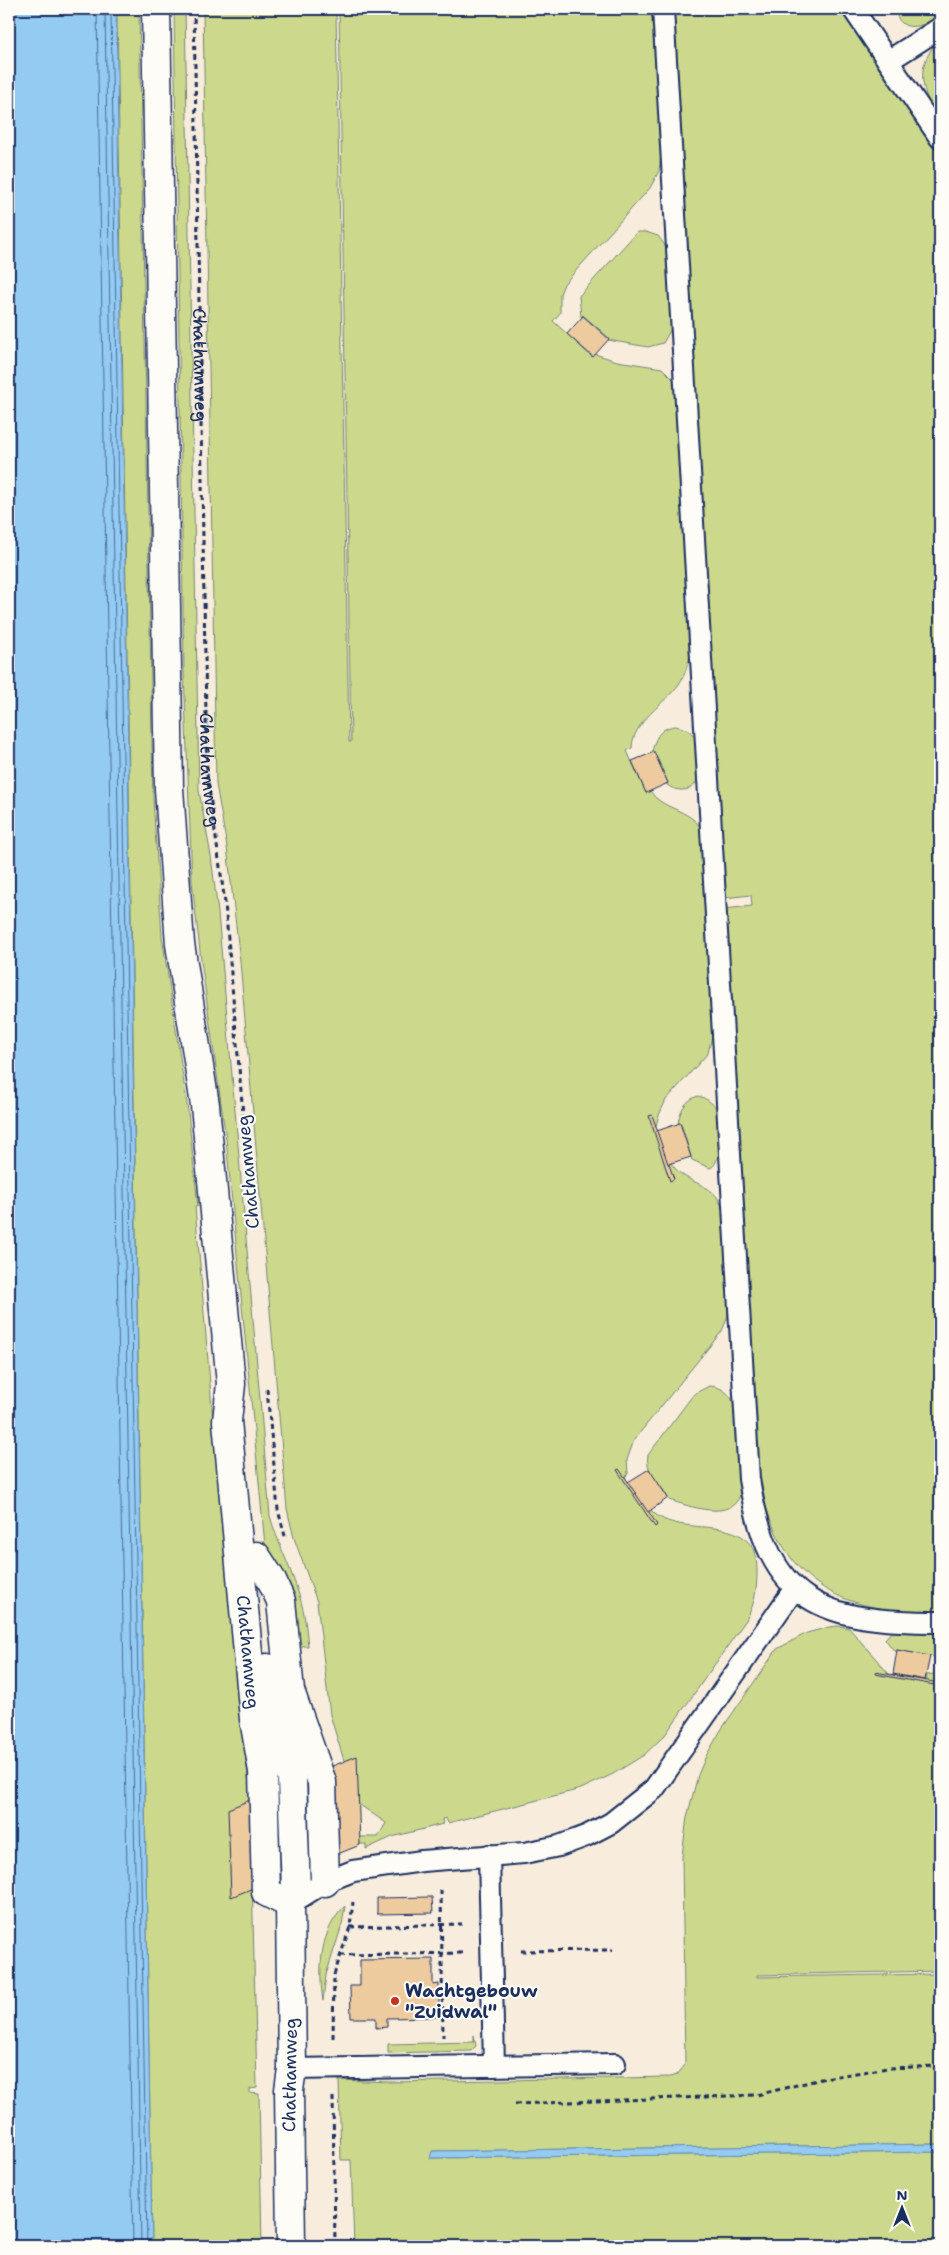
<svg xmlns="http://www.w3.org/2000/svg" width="949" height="2255" font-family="'Shantell Sans',sans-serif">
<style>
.green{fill:#ccd98c;stroke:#748475}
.water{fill:#94cbf3;stroke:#648db7}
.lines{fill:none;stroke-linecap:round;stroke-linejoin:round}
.shore{stroke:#4b6d9a;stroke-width:1}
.building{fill:#eecb9f;stroke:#1b2f5e}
.service-casing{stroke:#1b2f5e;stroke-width:24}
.minor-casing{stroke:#1b2f5e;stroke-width:31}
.path{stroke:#1b2f5e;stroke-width:3;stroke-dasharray:5 4;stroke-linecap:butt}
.service{stroke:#fdfcf7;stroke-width:20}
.minor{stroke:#fdfcf7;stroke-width:28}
.poi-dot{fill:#c8321e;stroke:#fdfcf7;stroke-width:2}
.labels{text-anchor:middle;stroke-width:4;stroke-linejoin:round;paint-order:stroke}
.street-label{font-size:18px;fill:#1b2f5e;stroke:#fdfcf7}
.poi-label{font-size:18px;font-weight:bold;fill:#1b2f5e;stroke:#fdfcf7;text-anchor:start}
</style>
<rect width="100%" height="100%" fill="#f8eddd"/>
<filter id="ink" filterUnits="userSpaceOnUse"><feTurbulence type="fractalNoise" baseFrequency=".02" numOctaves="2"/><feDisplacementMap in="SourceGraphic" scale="10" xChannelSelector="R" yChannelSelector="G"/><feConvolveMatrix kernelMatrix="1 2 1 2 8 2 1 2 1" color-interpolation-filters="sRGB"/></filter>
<g filter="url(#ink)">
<g class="green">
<path d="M 117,9 L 139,9 L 153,799 L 162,936 L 188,1111 L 198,1207 L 195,1206 L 222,1527 L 240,1718 L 250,1790 L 257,2088 L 250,2089 L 250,2093 L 259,2094 L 262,2246 L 152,2246 Z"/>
<path d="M 174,9 L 185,9 L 199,791 L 211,856 L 218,913 L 270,1516 C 277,1541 289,1564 297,1589 C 304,1607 306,1626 308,1646 L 297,1646 L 265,1545 L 226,1139 L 201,960 L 192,881 L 184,673 Z"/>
<path d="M 203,9 L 336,9 L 349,742 L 351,742 L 339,9 L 655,9 L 662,146 L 659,171 L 650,188 L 564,284 L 560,294 L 560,313 L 553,321 L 592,357 L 595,354 L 617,361 L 662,368 L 675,381 L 691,651 C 688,663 686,674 679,684 C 666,703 632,722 632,748 L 627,751 L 646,793 L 650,791 C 662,810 688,808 701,828 L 713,1032 L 708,1053 L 666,1100 L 659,1115 L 656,1126 L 668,1164 L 671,1163 C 684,1183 706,1182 717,1197 C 720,1201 722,1207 724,1212 L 729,1308 L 727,1319 L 722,1331 L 634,1440 L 627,1460 L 628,1474 L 625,1477 L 648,1512 L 651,1510 C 680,1543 757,1505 757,1571 C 757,1589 755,1604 746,1620 L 665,1735 L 644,1755 L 613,1774 L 581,1789 L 448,1823 L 446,1818 L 442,1819 L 443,1824 L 392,1837 L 366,1849 L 366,1844 L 359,1844 L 359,1837 L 378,1837 L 386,1823 L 357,1803 L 330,1715 L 317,1602 L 294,1538 L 287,1509 L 240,961 L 227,847 L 216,784 Z"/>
<path d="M 673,9 L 841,9 L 940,155 L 940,1613 C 836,1613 779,1582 758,1475 L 724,909 L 752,906 L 751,895 L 724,898 Z"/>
<path d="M 895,9 L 940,9 L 940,17 C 923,26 900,36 895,9 Z"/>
<path d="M 940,39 L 940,121 C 921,92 913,67 940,39 Z"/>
<path d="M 637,232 L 646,232 L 658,236 L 667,248 L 671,329 L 663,343 L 648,347 L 608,340 L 609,338 L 583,315 L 581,317 L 579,296 Z"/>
<path d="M 676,726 C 683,728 689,729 693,735 C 698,741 699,770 698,777 C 695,793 676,793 666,784 L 668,783 L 654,751 L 652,752 C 655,738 660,727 676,726 Z"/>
<path d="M 698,1096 C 704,1097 713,1103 717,1109 C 722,1120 723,1164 710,1168 L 692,1160 L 681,1123 L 678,1123 C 680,1111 685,1100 698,1096 Z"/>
<path d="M 709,1386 C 722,1386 732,1395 735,1407 L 740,1495 C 731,1522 689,1506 669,1500 C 663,1485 644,1472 648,1455 L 690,1399 L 694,1394 Z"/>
<path d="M 839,1626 L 849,1628 L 889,1674 L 926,1680 L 927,1675 L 940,1673 L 940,1971 L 757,1975 L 757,1977 L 940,1974 L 940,2144 L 433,2151 L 431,2158 L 940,2152 L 940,2246 L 354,2246 L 351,2160 L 341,2160 L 339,2080 L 390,2082 L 671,2077 L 677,2075 L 685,2065 L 682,1856 L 687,1817 L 698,1775 L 706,1756 L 721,1730 L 777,1649 L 807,1633 L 829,1627 Z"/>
<path d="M 891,1632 L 940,1633 L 940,1654 L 934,1657 L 896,1650 L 895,1652 L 885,1639 Z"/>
<path d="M 345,1906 L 342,1925 L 326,1975 L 323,2001 C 318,1967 320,1930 345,1906 Z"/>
<path d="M 474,2035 L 476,2046 L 471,2051 L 388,2053 L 388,2044 L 474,2042 Z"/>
</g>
<g class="water">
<path d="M 9,9 L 116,9 L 152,2246 L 9,2246 Z"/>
<path d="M 940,2144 L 940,2152 L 430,2158 L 432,2151 Z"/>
</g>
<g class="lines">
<g class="shore">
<path d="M 97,9 L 133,2246"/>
<path d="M 105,9 L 141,2246"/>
<path d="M 111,9 L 147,2246"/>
</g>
</g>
<g class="building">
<path d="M 583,316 L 609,339 L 593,357 L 567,334 Z"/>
<path d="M 654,752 L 668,783 L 646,793 L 632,761 Z"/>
<path d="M 652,1115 L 674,1179 L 670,1181 L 649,1116 Z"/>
<path d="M 680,1123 L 691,1157 L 668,1164 L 657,1131 Z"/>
<path d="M 619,1469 L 645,1506 L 657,1525 L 655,1527 L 617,1470 Z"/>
<path d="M 649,1469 L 668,1498 L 648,1512 L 628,1482 Z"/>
<path d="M 897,1650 L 930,1656 L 925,1680 L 893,1674 Z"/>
<path d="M 875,1672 L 940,1683 L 940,1686 L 875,1674 Z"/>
<path d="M 357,1756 L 360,1845 L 231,1897 L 228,1809 Z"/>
<path d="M 432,1897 L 433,1913 L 377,1914 L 377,1898 Z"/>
<path d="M 433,1959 L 433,1985 L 439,1984 L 439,2017 L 387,2018 L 387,2027 L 376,2028 L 376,2018 L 351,2018 L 350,1986 L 360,1986 L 360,1960 Z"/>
</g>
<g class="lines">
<defs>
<g id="service">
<path d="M 663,9 L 749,1479 C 769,1605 822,1622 940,1622"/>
<path d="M 853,9 L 940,138"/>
<path d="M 888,61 L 940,28"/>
<path d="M 489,1855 L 494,2066"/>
<path d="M 290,1904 L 325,1882 L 353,1871 L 422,1861 L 524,1853 L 559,1846 L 586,1836 L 611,1823 L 654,1789 L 795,1588"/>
<path d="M 292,2069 L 615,2064"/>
</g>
<g id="minor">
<path id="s2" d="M 156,9 L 169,789 L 180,944 L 205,1105 L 231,1384 L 227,1421 L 254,1719 L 263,1771 L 266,1892 L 290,1904"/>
<path d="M 256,1556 L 271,1579 L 281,1601 L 290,1691 L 322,1782 L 325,1882"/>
<path d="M 267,1668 L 269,1691 L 292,1779 L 296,1890 L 290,1904 L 292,2069 L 289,2090 L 291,2246"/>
</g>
</defs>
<use href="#service" class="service-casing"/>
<use href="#minor" class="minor-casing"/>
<g class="path">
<path id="s1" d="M 194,9 L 207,774 L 225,903 L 245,1138"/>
<path d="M 267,1389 L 278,1510 L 285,1536"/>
<path d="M 441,1890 L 443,2037"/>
<path d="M 350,1927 L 462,1924"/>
<path d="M 521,1951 L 613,1950"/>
<path d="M 340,1955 L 463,1953"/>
<path d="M 333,2038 L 334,1975 L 350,1927 L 353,1902"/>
<path d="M 333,2097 L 335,2246"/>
<path d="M 515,2104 L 757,2095 L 825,2078 L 888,2068 L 940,2066"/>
</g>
<use href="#service" class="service"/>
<use href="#minor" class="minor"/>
</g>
</g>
<circle class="poi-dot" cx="395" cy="2001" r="5"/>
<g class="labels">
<g class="street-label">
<text dy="6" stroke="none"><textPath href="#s1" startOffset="356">Chathamweg</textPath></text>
<text dy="6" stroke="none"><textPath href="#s1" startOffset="761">Chathamweg</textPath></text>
<text transform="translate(248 1172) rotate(-95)" y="6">Chathamweg</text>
<text dy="6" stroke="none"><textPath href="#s2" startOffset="1648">Chathamweg</textPath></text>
<text transform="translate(290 2075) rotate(-89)" y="6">Chathamweg</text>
</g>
<g class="poi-label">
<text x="405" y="1997">Wachtgebouw<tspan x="405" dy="21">"Zuidwal"</tspan></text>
</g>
</g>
<rect width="949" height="2255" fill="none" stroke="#fdfcf7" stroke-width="30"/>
<rect x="15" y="15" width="919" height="2225" fill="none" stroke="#1b2f5e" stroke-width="2" filter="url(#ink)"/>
<g transform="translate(902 2208)" stroke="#fdfcf7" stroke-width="4" paint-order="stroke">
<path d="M0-4L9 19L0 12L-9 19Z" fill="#1b2f5e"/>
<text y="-8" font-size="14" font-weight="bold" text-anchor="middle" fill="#1b2f5e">N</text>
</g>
</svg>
